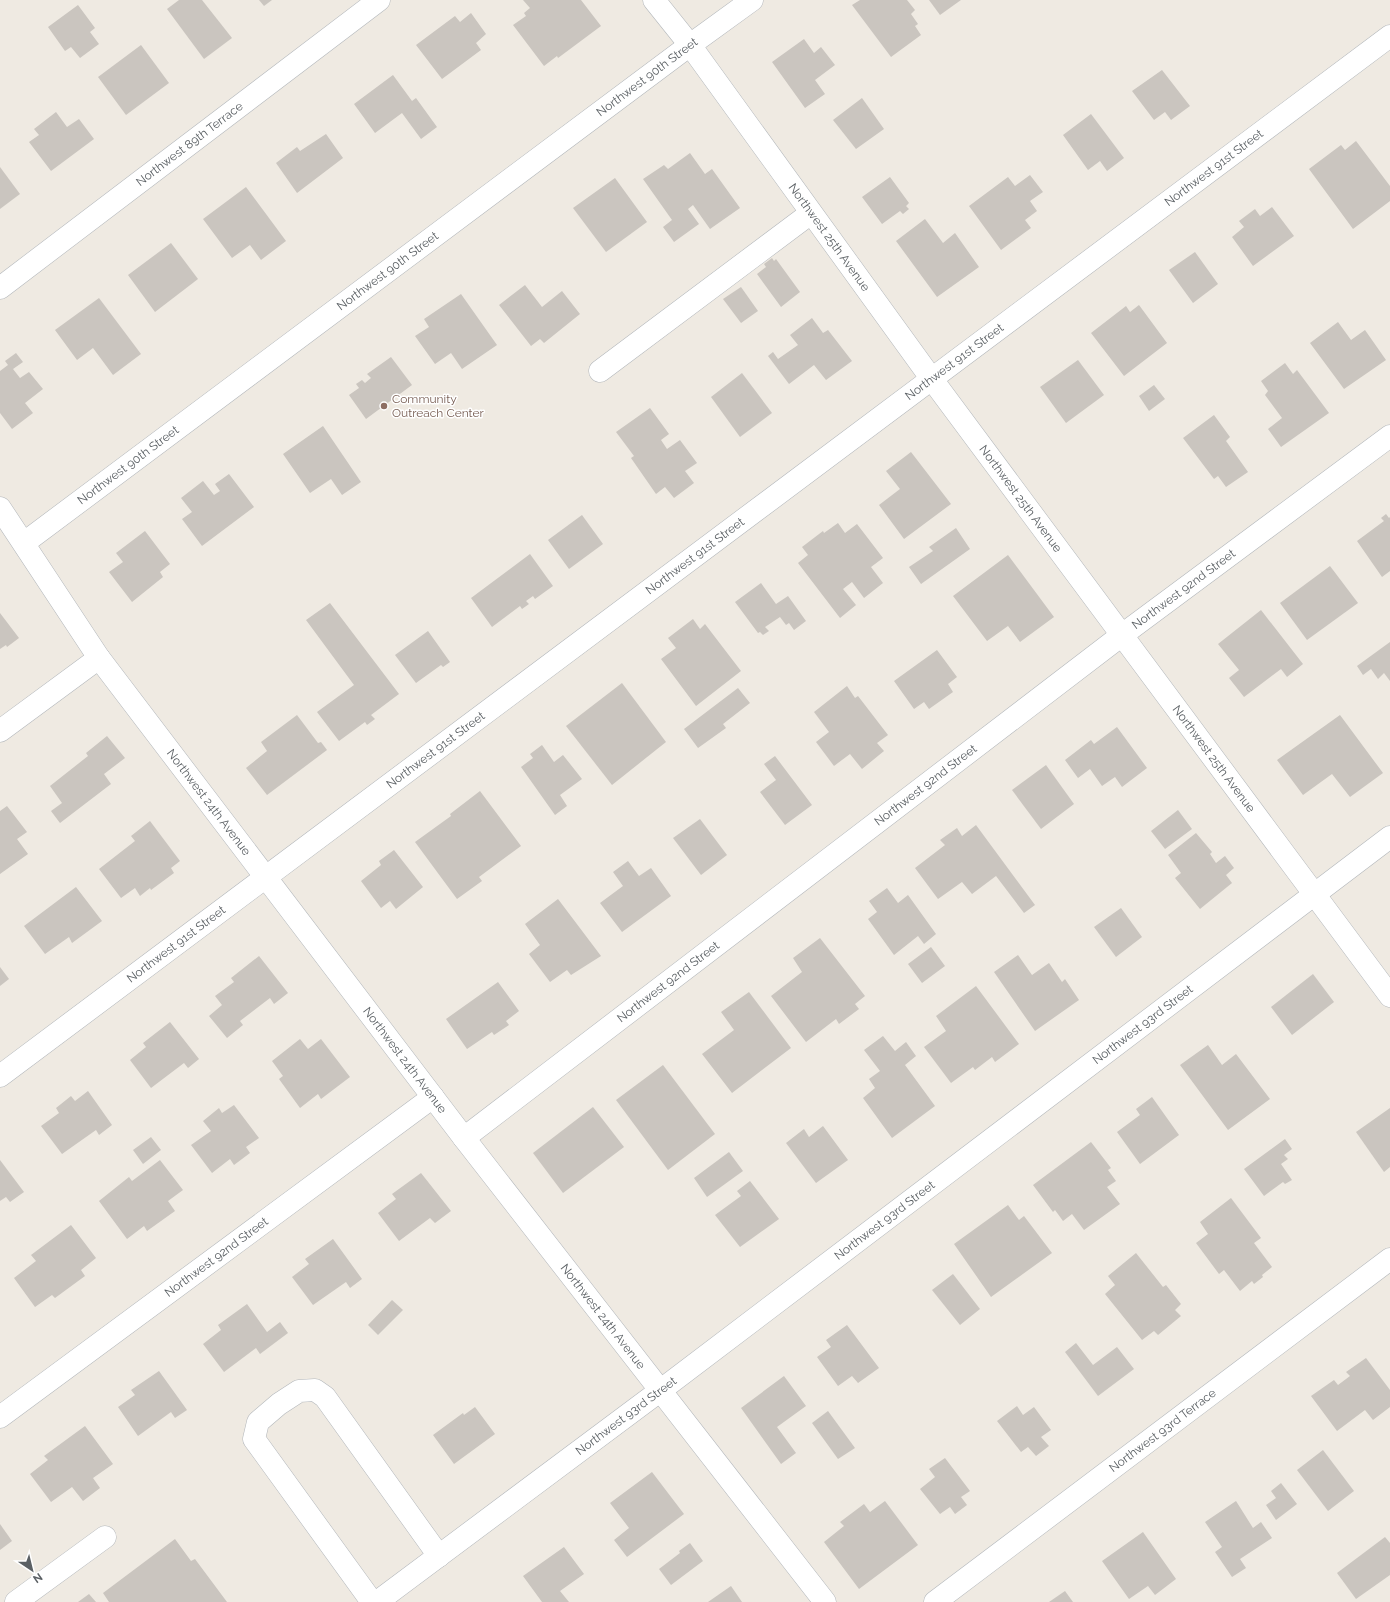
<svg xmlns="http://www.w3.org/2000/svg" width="1390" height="1602" font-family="Raleway,sans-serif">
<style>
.building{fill:#cac5bf}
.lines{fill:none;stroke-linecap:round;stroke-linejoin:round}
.minor-casing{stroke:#b3b7bb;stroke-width:23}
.minor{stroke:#fff;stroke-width:22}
.education-dot{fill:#8d6e63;stroke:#fff;stroke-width:1.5}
.labels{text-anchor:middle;stroke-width:3;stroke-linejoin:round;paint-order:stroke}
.street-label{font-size:12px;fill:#5b6064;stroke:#fff}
.education-label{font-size:12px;fill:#785e54;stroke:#fff;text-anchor:start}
</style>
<rect width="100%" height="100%" fill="#efeae2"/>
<g class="building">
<path d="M 179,0 L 202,0 L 232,38 L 204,59 L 167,9 Z"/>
<path d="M 259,0 L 272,0 L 264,6 Z"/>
<path d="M 523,0 L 581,0 L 601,26 L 558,58 L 557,56 L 544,66 L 513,25 L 526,16 L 524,13 L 530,8 Z"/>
<path d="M 860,0 L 907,0 L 915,10 L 911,14 L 918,24 L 915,26 L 921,35 L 891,57 L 852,5 Z"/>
<path d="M 929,0 L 961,0 L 940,15 Z"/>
<path d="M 78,5 L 95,28 L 90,32 L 99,44 L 80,58 L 71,47 L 65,51 L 48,27 Z"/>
<path d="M 471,13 L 486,34 L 476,43 L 481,50 L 442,79 L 416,45 L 455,16 L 460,22 Z"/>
<path d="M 804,39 L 814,53 L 821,47 L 835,65 L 815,80 L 825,94 L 805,108 L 772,62 Z"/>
<path d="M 141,45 L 169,83 L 126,115 L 98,77 Z"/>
<path d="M 1162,70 L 1190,106 L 1171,120 L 1165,112 L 1154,120 L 1132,91 Z"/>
<path d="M 393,75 L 412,101 L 416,98 L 437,127 L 421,139 L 402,113 L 375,133 L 354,104 Z"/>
<path d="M 862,98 L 884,129 L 856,149 L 833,120 Z"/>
<path d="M 56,112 L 67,127 L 79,119 L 94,139 L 51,171 L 29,142 L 39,135 L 34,129 Z"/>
<path d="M 1091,114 L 1124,158 L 1107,171 L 1100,161 L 1088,170 L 1063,135 Z"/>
<path d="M 326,134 L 343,158 L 297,193 L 276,163 L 297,147 L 300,151 Z"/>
<path d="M 1356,141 L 1390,186 L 1390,201 L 1353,229 L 1309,169 L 1341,145 L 1345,150 Z"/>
<path d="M 690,153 L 705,174 L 712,169 L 740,208 L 710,229 L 693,205 L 688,209 L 699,224 L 674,242 L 663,227 L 672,220 L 643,179 L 664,165 L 668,169 Z"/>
<path d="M 0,167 L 20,194 L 0,209 Z"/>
<path d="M 1030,175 L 1043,192 L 1030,201 L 1037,211 L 1025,220 L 1031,228 L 1001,250 L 969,206 L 1008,177 L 1015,186 Z"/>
<path d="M 890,177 L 909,203 L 906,206 L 909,209 L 903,214 L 900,211 L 882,224 L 862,197 Z"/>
<path d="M 615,178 L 647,222 L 606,252 L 573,208 Z"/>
<path d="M 246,187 L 286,241 L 261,260 L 250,245 L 232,258 L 203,219 Z"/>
<path d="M 1272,207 L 1294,236 L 1253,266 L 1232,237 L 1244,227 L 1239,221 L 1255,209 L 1260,216 Z"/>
<path d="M 925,219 L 943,243 L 955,233 L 979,267 L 937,297 L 896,241 Z"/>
<path d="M 171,243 L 198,279 L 155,312 L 128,275 Z"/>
<path d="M 1195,252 L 1218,284 L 1193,303 L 1169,270 Z"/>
<path d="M 772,258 L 774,261 L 776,259 L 800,292 L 781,307 L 757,274 L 766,267 L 764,264 Z"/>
<path d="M 525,285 L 542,307 L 562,291 L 580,314 L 544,343 L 540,339 L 531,346 L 499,305 Z"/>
<path d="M 741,287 L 758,311 L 741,323 L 723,299 Z"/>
<path d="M 461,294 L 497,345 L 462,369 L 451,353 L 435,364 L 415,336 L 429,327 L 424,319 Z"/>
<path d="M 99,298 L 141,354 L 113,375 L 93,348 L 77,360 L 55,330 Z"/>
<path d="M 1139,305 L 1167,343 L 1124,376 L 1091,333 L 1126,306 L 1130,312 Z"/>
<path d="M 812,318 L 823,333 L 828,330 L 852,361 L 826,380 L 814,365 L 789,384 L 768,356 L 773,352 L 778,359 L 798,345 L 790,335 Z"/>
<path d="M 1338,322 L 1351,340 L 1365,330 L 1386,360 L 1344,389 L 1310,343 Z"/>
<path d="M 16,353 L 23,362 L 13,369 L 20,378 L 29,372 L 43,389 L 25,403 L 33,413 L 12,429 L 0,413 L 0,371 L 8,365 L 5,361 Z"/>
<path d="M 391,357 L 412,385 L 366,419 L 349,395 L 359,388 L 356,384 L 362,380 L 365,383 L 371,378 L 367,374 Z"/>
<path d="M 1078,360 L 1104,395 L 1066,423 L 1040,387 Z"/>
<path d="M 1285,363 L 1293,374 L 1297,370 L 1329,413 L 1281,447 L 1268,429 L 1282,418 L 1265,395 L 1268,391 L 1261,381 Z"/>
<path d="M 742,373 L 772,413 L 740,437 L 711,397 Z"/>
<path d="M 1154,385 L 1165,399 L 1149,411 L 1139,396 Z"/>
<path d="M 650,408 L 669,434 L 661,440 L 667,449 L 680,440 L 697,463 L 685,471 L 694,483 L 674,498 L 665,487 L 656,494 L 631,458 L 634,456 L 616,432 Z"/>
<path d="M 1214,415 L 1230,437 L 1226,441 L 1248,472 L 1226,487 L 1218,476 L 1214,479 L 1183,438 Z"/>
<path d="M 323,426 L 361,482 L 342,495 L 331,479 L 310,493 L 283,454 Z"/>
<path d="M 911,452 L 951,504 L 904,539 L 879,505 L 900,489 L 886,471 Z"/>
<path d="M 229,474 L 254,507 L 202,546 L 182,519 L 192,512 L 181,498 L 203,481 L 214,495 L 220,491 L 215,484 Z"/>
<path d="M 1386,514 L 1389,518 L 1390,517 L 1390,571 L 1382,577 L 1357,541 L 1384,521 L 1381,518 Z"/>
<path d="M 582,515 L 603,544 L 569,569 L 548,540 Z"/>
<path d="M 838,523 L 845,533 L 857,524 L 883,558 L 871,567 L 883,583 L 864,598 L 852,582 L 843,589 L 856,605 L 840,618 L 798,563 L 808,555 L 802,547 L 823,531 L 824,533 Z"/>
<path d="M 956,528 L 970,549 L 921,584 L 909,567 L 933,551 L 929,547 Z"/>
<path d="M 145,531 L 170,564 L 160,572 L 163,577 L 132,602 L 109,572 L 123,562 L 116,553 Z"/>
<path d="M 530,554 L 553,586 L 535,599 L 533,596 L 526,601 L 529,604 L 522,609 L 520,606 L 492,627 L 471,598 Z"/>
<path d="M 1008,555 L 1054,617 L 1020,642 L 1008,626 L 987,641 L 953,596 Z"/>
<path d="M 1330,566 L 1358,603 L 1307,640 L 1280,603 Z"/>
<path d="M 761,583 L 776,604 L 788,596 L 806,621 L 794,630 L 789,623 L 786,625 L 780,617 L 765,627 L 769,631 L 763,635 L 760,632 L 758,633 L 735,602 Z"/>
<path d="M 330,603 L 399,694 L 371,715 L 375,719 L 367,725 L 365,722 L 339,741 L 317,712 L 354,685 L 306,620 Z"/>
<path d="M 1261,610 L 1303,664 L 1287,677 L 1281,669 L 1244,697 L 1229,678 L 1239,670 L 1218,644 Z"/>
<path d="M 0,613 L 19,638 L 7,647 L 6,645 L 0,649 Z"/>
<path d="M 693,619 L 700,629 L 705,624 L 741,671 L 696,706 L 661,659 L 676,648 L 668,638 Z"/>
<path d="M 428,631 L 450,662 L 443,667 L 441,665 L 416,683 L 395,655 Z"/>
<path d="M 1390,642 L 1390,681 L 1384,673 L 1378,679 L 1371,669 L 1363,675 L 1357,666 Z"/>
<path d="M 937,650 L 957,677 L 948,684 L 953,692 L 929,709 L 924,702 L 914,709 L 894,681 Z"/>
<path d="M 622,683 L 666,742 L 612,785 L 566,726 Z"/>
<path d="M 847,686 L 855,698 L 858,696 L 888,735 L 877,743 L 884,751 L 862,769 L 850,754 L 834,766 L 816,742 L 829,732 L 814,712 Z"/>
<path d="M 738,688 L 750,703 L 723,724 L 726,728 L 698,748 L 684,729 Z"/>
<path d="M 297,715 L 318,743 L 321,742 L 327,750 L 267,795 L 246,768 L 267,751 L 261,742 Z"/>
<path d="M 1340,715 L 1383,773 L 1350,797 L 1332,774 L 1303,795 L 1277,760 Z"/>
<path d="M 1117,727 L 1147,768 L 1122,787 L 1115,777 L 1102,786 L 1090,769 L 1078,778 L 1065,760 L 1091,740 L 1094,744 Z"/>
<path d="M 107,736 L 125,758 L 104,774 L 111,784 L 60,823 L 51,811 L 62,803 L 50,786 L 88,756 L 86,753 Z"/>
<path d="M 542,745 L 554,762 L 563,755 L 582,779 L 560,795 L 567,806 L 555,815 L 521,767 L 533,758 L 530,754 Z"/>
<path d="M 775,756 L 812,805 L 785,825 L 760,792 L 776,780 L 764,764 Z"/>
<path d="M 1046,765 L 1074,804 L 1041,829 L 1012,790 Z"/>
<path d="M 480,791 L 521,846 L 479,877 L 482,881 L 457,899 L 415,842 L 451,816 L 450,814 Z"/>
<path d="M 7,806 L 27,832 L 17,839 L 28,854 L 0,874 L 0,811 Z"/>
<path d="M 1178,810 L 1192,829 L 1165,849 L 1151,831 Z"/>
<path d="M 700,819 L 727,855 L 701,875 L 673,838 Z"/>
<path d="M 150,821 L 180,861 L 171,868 L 174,873 L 151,890 L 150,888 L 140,896 L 135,888 L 121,898 L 99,869 L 135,841 L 131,836 Z"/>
<path d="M 976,825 L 1035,905 L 1024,913 L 996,876 L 972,894 L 962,882 L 938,899 L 915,868 L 945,845 L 940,840 L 957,828 L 962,836 Z"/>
<path d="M 1196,833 L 1212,852 L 1210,854 L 1216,863 L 1225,856 L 1234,868 L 1226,875 L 1232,883 L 1200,909 L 1175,878 L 1181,873 L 1168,855 Z"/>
<path d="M 394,850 L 423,887 L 396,909 L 390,901 L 381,908 L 361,881 L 381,865 L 379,861 Z"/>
<path d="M 628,861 L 639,876 L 651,868 L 671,896 L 622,932 L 600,903 L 623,886 L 613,872 Z"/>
<path d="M 76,887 L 102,921 L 72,943 L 69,937 L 45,954 L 24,926 Z"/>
<path d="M 887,888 L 898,903 L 908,895 L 936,934 L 924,944 L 918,936 L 894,955 L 868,919 L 877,912 L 869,901 Z"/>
<path d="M 558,899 L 601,956 L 571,975 L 567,970 L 550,982 L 529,954 L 540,945 L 525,924 Z"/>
<path d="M 1121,908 L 1142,937 L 1116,957 L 1094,927 Z"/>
<path d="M 820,938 L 865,996 L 855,1004 L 859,1009 L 839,1024 L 836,1019 L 806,1042 L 771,996 L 802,972 L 793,958 Z"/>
<path d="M 931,947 L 945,966 L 922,983 L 908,964 Z"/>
<path d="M 1018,955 L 1032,975 L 1049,963 L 1062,982 L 1065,979 L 1079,1000 L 1035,1031 L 994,972 Z"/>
<path d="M 259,956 L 288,993 L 274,1004 L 270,998 L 240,1021 L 243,1025 L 227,1038 L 209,1016 L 222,1005 L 215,996 L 234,982 L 231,978 Z"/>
<path d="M 0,967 L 9,979 L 0,986 Z"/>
<path d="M 1313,974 L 1334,1002 L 1292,1035 L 1271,1007 Z"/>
<path d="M 498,982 L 519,1011 L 506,1021 L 509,1025 L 494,1035 L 492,1032 L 467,1049 L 446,1019 Z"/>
<path d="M 976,986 L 1019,1044 L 995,1062 L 992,1057 L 975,1070 L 973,1067 L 951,1083 L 924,1047 L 946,1031 L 936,1016 Z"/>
<path d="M 749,992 L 791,1048 L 732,1093 L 702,1054 L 734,1030 L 721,1012 Z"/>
<path d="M 170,1022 L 199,1059 L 188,1068 L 184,1063 L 151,1088 L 130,1060 L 146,1047 L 143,1043 Z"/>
<path d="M 883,1036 L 895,1051 L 906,1042 L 916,1056 L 905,1065 L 935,1106 L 892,1138 L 863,1098 L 875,1088 L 869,1079 L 880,1071 L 864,1050 Z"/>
<path d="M 300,1039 L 308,1049 L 321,1039 L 350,1077 L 321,1099 L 318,1094 L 300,1108 L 279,1079 L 283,1076 L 272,1061 Z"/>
<path d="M 1208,1045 L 1222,1065 L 1236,1054 L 1270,1099 L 1228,1130 L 1180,1065 Z"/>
<path d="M 663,1065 L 715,1134 L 668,1170 L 616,1100 Z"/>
<path d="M 88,1091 L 112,1125 L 99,1135 L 96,1130 L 62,1154 L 41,1126 L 59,1113 L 56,1108 L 71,1096 L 75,1101 Z"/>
<path d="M 1152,1097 L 1179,1135 L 1140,1164 L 1117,1132 L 1140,1115 L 1136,1109 Z"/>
<path d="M 234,1105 L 259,1138 L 246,1147 L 250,1153 L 234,1165 L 230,1159 L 212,1173 L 191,1145 L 211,1131 L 203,1121 L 219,1108 L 222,1113 Z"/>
<path d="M 593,1107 L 624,1147 L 563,1193 L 533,1153 Z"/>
<path d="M 1390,1108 L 1390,1167 L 1384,1172 L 1356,1132 Z"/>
<path d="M 823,1126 L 848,1160 L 816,1183 L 786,1143 L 804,1129 L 809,1137 Z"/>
<path d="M 151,1137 L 161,1150 L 143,1164 L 133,1150 Z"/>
<path d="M 1285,1139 L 1292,1149 L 1284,1155 L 1288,1159 L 1281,1164 L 1292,1180 L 1285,1184 L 1283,1182 L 1264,1196 L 1244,1169 Z"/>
<path d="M 1091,1142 L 1111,1168 L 1108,1170 L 1116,1181 L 1107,1187 L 1120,1204 L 1084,1230 L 1072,1214 L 1063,1221 L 1055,1210 L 1053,1212 L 1033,1185 Z"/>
<path d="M 729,1152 L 743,1171 L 707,1197 L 694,1178 Z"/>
<path d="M 0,1160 L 24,1192 L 10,1202 L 6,1197 L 0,1201 Z"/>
<path d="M 160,1160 L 183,1190 L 168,1201 L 175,1211 L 147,1231 L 144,1226 L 127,1239 L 99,1201 L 129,1177 L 132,1181 Z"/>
<path d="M 421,1173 L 451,1211 L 435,1223 L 430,1218 L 399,1241 L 378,1213 L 396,1199 L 392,1194 Z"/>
<path d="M 750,1181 L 779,1219 L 740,1247 L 715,1215 L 741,1196 L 737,1191 Z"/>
<path d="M 1231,1198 L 1261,1238 L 1254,1243 L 1272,1267 L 1262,1275 L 1263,1277 L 1254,1284 L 1252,1281 L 1240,1291 L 1224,1270 L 1219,1274 L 1196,1243 L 1208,1234 L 1200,1222 Z"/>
<path d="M 1008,1205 L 1019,1220 L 1024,1216 L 1052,1253 L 991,1297 L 954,1244 Z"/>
<path d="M 71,1225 L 96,1258 L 81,1270 L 85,1276 L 55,1298 L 52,1295 L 35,1307 L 14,1278 L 36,1261 L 31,1255 Z"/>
<path d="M 333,1239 L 362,1279 L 350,1288 L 346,1282 L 313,1305 L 292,1277 L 309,1264 L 305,1259 Z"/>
<path d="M 1136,1253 L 1163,1287 L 1166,1285 L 1181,1304 L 1175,1310 L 1181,1316 L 1158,1335 L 1154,1331 L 1142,1340 L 1105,1294 L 1115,1285 L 1108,1276 Z"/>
<path d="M 953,1274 L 980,1309 L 960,1325 L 932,1290 Z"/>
<path d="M 392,1300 L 403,1310 L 378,1335 L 368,1325 Z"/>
<path d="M 247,1304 L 267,1332 L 280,1322 L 288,1333 L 260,1354 L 256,1348 L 224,1372 L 203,1344 L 221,1330 L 218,1325 Z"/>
<path d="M 847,1325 L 879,1368 L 858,1383 L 852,1376 L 838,1386 L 817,1357 L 831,1347 L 826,1340 Z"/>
<path d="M 1076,1343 L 1093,1365 L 1117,1347 L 1134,1369 L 1098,1396 L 1065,1352 Z"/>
<path d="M 1366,1358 L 1390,1390 L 1390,1407 L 1373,1420 L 1365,1410 L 1337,1431 L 1311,1396 L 1334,1380 L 1338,1385 L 1350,1376 L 1346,1372 Z"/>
<path d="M 159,1371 L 187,1410 L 175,1418 L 171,1412 L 138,1436 L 118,1407 L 135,1395 L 131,1390 Z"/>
<path d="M 784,1376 L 806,1406 L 777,1427 L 796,1453 L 781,1464 L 741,1408 Z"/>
<path d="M 1017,1406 L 1023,1415 L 1034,1407 L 1051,1430 L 1041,1437 L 1049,1446 L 1036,1456 L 1028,1447 L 1021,1452 L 997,1421 Z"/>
<path d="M 475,1407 L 495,1434 L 454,1464 L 433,1435 L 463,1413 L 464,1415 Z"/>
<path d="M 828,1411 L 855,1448 L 838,1459 L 812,1423 Z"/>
<path d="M 85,1426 L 113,1464 L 93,1478 L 100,1488 L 83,1501 L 72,1487 L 51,1502 L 30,1474 L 48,1460 L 44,1456 Z"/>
<path d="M 1323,1450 L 1354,1491 L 1328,1511 L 1297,1470 Z"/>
<path d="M 945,1458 L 970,1491 L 961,1497 L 967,1505 L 955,1514 L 950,1507 L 940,1514 L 920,1489 L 935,1477 L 929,1469 Z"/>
<path d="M 652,1472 L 684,1514 L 627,1557 L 614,1540 L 629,1528 L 610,1503 Z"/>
<path d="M 1281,1483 L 1297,1504 L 1276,1520 L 1266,1505 L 1276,1498 L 1271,1491 Z"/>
<path d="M 885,1501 L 918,1545 L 859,1589 L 824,1542 L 844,1526 L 840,1522 L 864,1504 L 870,1512 Z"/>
<path d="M 1236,1501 L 1253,1528 L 1261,1522 L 1272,1538 L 1240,1559 L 1246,1568 L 1232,1577 L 1215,1552 L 1222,1547 L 1205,1522 Z"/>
<path d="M 0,1524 L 12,1541 L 0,1550 Z"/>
<path d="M 1143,1532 L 1176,1579 L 1155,1595 L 1148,1586 L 1129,1599 L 1102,1561 Z"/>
<path d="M 1385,1537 L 1390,1543 L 1390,1575 L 1356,1599 L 1337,1573 Z"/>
<path d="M 175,1539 L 191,1561 L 195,1559 L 227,1602 L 109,1602 L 103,1593 Z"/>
<path d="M 690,1543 L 703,1561 L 671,1585 L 659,1569 L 680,1553 L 679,1551 Z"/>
<path d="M 564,1547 L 584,1574 L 560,1591 L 569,1602 L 542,1602 L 523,1576 Z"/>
<path d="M 731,1586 L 742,1602 L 708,1602 Z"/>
<path d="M 1065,1591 L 1073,1602 L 1049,1602 Z"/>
<path d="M 89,1594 L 96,1602 L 78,1602 Z"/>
</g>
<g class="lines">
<defs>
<g id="minor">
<path id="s1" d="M 654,0 L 690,45 L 931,378 L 1390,996"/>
<path id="s2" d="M 0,288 L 379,0"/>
<path d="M 600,371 L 811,213"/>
<path id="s3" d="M 0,508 L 99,658 L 464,1138 L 825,1602"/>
<path id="s4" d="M 24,543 L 690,45 L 752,0"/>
<path d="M 0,731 L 99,658"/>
<path id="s5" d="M 0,1076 L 1390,36"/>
<path id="s6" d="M 464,1138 L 1122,635 L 1390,436"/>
<path id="s7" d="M 0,1417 L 433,1097"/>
<path d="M 16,1602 L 105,1537"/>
<path d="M 372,1602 L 254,1439 L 258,1422 L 279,1404 L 299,1391 L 315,1390 L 325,1397 L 439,1556"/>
<path id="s8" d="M 377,1602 L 661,1390 L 1390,837"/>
<path id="s9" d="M 935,1602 L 1390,1259"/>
</g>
</defs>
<use href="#minor" class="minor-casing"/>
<use href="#minor" class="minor"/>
</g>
<circle class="education-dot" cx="384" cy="406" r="4"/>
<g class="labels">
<g class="street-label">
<text dy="4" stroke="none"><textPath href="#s4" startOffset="778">Northwest 90th Street</textPath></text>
<text dy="4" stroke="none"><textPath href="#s2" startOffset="238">Northwest 89th Terrace</textPath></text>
<text dy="4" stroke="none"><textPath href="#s5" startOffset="1516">Northwest 91st Street</textPath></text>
<text dy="4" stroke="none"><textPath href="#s1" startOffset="295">Northwest 25th Avenue</textPath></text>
<text dy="4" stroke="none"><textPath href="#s4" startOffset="454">Northwest 90th Street</textPath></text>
<text dy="4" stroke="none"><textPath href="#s5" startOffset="1192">Northwest 91st Street</textPath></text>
<text dy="4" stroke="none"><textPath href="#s4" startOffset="130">Northwest 90th Street</textPath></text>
<text dy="4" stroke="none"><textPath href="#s1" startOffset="619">Northwest 25th Avenue</textPath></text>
<text dy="4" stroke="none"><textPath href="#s5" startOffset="868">Northwest 91st Street</textPath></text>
<text dy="4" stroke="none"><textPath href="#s6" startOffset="905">Northwest 92nd Street</textPath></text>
<text dy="4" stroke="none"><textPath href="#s5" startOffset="544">Northwest 91st Street</textPath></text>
<text dy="4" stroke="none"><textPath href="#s1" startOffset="943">Northwest 25th Avenue</textPath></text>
<text dy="4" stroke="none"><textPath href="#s6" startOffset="581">Northwest 92nd Street</textPath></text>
<text dy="4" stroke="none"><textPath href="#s3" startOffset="361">Northwest 24th Avenue</textPath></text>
<text dy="4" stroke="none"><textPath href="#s5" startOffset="220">Northwest 91st Street</textPath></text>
<text dy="4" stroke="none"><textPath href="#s6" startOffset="257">Northwest 92nd Street</textPath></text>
<text dy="4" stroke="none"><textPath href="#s8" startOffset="959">Northwest 93rd Street</textPath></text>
<text dy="4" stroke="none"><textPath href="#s3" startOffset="685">Northwest 24th Avenue</textPath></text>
<text dy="4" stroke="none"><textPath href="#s8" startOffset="635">Northwest 93rd Street</textPath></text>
<text dy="4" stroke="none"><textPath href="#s7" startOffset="269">Northwest 92nd Street</textPath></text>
<text dy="4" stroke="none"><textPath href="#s3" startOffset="1009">Northwest 24th Avenue</textPath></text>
<text dy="4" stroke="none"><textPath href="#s8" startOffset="311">Northwest 93rd Street</textPath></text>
<text dy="4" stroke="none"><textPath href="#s9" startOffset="285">Northwest 93rd Terrace</textPath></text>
</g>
<g class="education-label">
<text x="392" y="403">Community<tspan x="392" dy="14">Outreach Center</tspan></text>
</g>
</g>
<g transform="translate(32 1570) rotate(145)" stroke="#ffffff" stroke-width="3" paint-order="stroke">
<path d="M0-3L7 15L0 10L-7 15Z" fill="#5b6064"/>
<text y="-6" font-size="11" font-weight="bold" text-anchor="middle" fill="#5b6064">N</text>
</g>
</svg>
